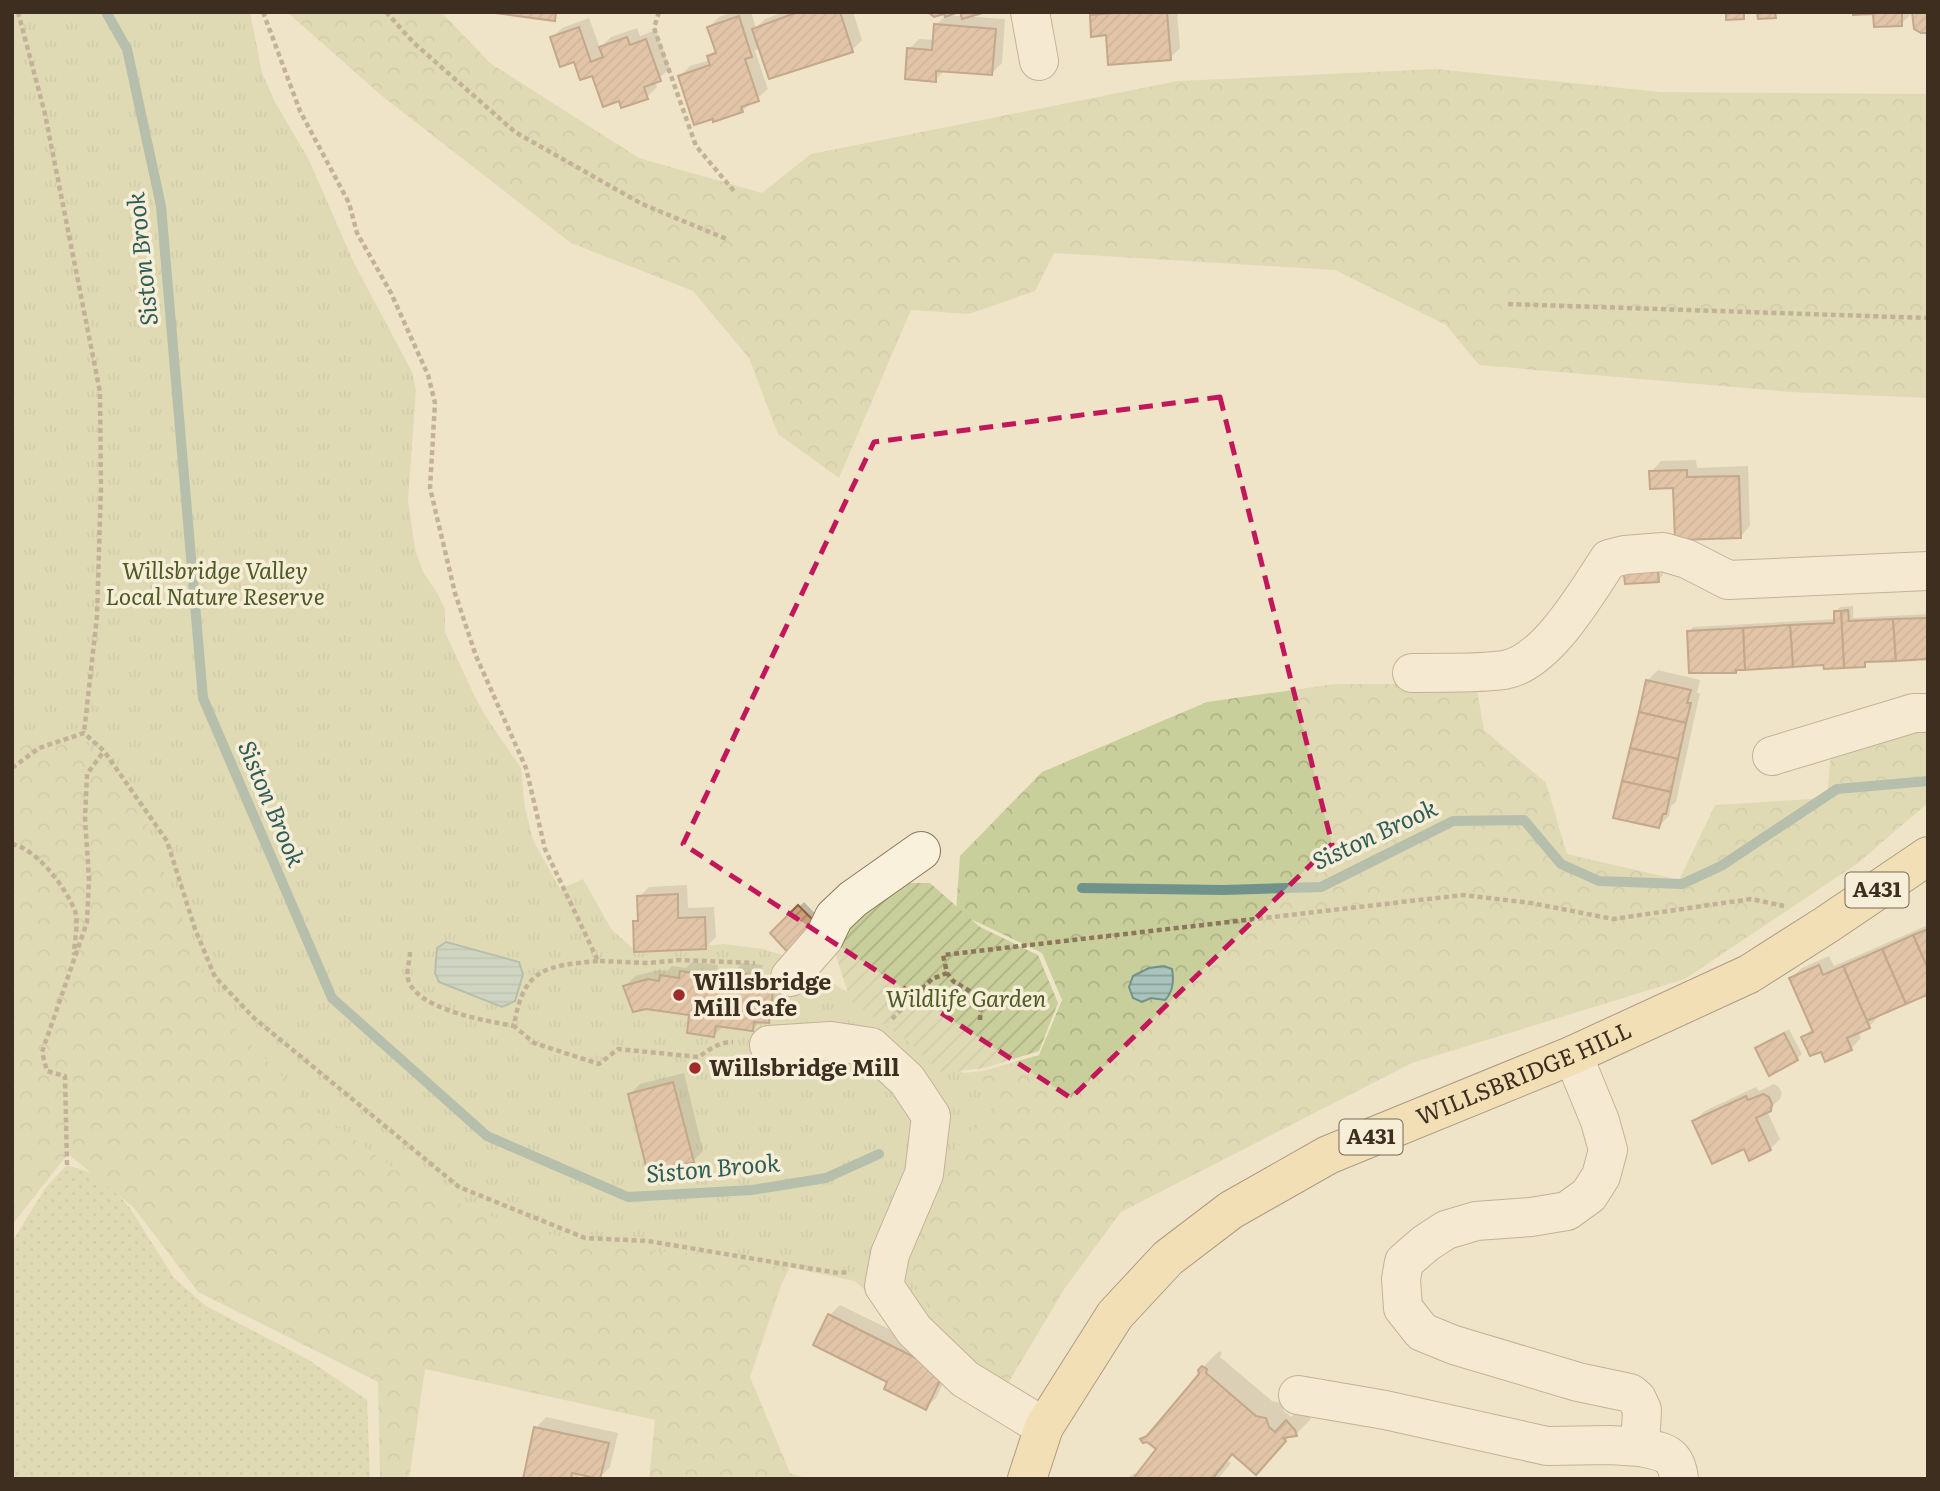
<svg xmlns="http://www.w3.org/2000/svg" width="1940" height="1491" font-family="Literata,serif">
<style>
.grass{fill:url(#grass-dots)}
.forest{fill:url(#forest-crowns);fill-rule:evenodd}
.park{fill:url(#park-tufts)}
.garden{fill:url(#garden-furrows)}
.water{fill:url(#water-rules);stroke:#6f938a;stroke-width:2}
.shadow{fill:#0003}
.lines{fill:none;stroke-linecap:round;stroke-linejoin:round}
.stream{stroke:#6f938a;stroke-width:10}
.building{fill:url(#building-hatch);stroke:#8d5f41;stroke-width:2}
.minor-casing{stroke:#8d765c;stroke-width:40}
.major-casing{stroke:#5b4430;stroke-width:40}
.path{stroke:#8d765c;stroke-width:4.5;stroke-dasharray:5 3.5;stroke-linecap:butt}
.minor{stroke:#faf1dc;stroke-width:38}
.major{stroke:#f3d9a0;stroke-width:38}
.marked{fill:none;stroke:#c2185b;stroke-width:5;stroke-dasharray:14 9;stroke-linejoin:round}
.poi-dot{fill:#9e2a2b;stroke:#f7eed8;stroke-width:2.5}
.labels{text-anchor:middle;stroke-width:7;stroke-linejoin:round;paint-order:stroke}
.shield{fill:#f7eed8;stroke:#756857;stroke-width:2}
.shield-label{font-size:21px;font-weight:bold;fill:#3d2e20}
.park-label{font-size:23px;font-style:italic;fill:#4d5a26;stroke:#f7eed8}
.poi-label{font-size:23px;font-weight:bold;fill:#3d2e20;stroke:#f7eed8;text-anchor:start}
.street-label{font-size:23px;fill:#3d2e20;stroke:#f7eed8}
.water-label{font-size:24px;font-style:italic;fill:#2f5d5a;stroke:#f7eed8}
</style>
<defs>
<pattern id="grass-dots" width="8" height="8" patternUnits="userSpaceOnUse" patternTransform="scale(1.75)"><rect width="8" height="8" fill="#c9cf9b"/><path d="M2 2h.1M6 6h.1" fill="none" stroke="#aeb285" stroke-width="1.8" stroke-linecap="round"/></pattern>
<pattern id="forest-crowns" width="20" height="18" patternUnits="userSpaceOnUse" patternTransform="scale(1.75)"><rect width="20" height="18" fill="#c9cf9b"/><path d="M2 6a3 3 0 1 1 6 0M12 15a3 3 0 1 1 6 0" fill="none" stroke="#aeb285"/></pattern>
<pattern id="park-tufts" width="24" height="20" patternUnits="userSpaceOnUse" patternTransform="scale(1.75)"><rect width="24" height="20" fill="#c9cf9b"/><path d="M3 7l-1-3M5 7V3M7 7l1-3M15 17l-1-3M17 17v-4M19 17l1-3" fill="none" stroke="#aeb285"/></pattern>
<pattern id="garden-furrows" width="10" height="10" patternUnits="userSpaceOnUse" patternTransform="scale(1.75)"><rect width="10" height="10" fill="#c9cf9b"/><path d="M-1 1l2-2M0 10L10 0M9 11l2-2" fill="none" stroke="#aeb285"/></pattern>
<pattern id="water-rules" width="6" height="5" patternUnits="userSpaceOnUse" patternTransform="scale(1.75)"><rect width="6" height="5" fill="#a9c4bc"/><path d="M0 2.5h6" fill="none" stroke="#8ba098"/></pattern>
<pattern id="building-hatch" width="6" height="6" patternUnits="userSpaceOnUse" patternTransform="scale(1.75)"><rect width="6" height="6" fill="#cf9f7d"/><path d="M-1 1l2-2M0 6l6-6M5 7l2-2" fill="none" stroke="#a98266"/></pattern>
</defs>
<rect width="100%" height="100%" fill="#f0e4c8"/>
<path class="grass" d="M 67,1165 L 101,1176 L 130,1208 L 174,1278 L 206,1306 L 309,1360 L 367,1400 L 370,1479 L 12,1479 L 12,1242 L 46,1187 Z"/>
<g class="forest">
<path d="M 12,12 L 248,12 L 270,109 L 407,498 L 417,560 L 445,642 L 517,774 L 537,858 L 610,1024 L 942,1075 L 983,1071 L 1039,1055 L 1062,1000 L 1042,953 L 956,912 L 960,856 L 1042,772 L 1207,702 L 1335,684 L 1476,684 L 1484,730 L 1546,783 L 1567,854 L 1679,880 L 1715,805 L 1827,798 L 1832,743 L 1928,720 L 1928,803 L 1858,863 L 1685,979 L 1412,1063 L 1121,1212 L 1065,1288 L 1007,1385 L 809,1229 L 782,1283 L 750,1377 L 790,1473 L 809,1479 L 649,1479 L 655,1420 L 425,1369 L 409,1479 L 380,1479 L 378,1382 L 198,1292 L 134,1208 L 68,1154 L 12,1225 ZM 1164,966 L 1170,967 C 1174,979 1174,991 1165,1000 L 1156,998 L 1146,1000 L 1149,968 Z"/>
<path d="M 287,12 L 441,12 L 490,63 L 639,158 L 762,193 L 811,154 L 1178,81 L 1436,69 L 1661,92 L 1928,94 L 1928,398 L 1791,392 L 1479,365 L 1446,325 L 1335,270 L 1054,253 L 1035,291 L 969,314 L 911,310 L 839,478 L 778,434 L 749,358 L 693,291 L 571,243 L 382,96 Z"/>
</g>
<path class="park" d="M 12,12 L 250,12 L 262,73 L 275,102 L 309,160 L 354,263 L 412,372 L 416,390 L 408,500 L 414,546 L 423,572 L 438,594 L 445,610 L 445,632 L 480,708 L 521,768 L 525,810 L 533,840 L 560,889 L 583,879 L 612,930 L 636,951 L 724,944 L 762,949 L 796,959 L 951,1060 L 994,1106 L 959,1144 L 929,1188 L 906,1261 L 915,1284 L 928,1303 L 1016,1392 L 988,1405 L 855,1281 L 739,1257 L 655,1251 L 588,1242 L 532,1231 L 469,1208 L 390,1166 L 312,1107 L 236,1029 L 212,993 L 189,944 L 142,810 L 127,785 L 93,747 L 61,734 L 40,739 L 12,751 Z"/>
<path class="garden" d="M 894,883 L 930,883 L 980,927 L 1038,955 L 1058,1003 L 1039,1051 L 985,1068 L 942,1073 L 906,1040 L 850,1000 L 832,943 Z"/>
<g class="water">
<path d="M 446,942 L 519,962 L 523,974 L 515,1001 L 502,1007 L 439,982 L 435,973 L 437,948 Z"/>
<path d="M 1164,966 L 1172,969 C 1174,980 1173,992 1165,1000 L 1151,998 L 1142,1002 L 1133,998 L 1129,987 L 1133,976 L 1149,968 Z"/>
</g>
<g class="shadow">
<path d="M 734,12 L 751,12 L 756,28 L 765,19 L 784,12 L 853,12 L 862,40 L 852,50 L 760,46 L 755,51 L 768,89 L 742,111 L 680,76 L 690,66 L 710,60 L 709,56 L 716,49 L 709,27 L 719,17 Z"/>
<path d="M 1095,12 L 1177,12 L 1180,48 L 1170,58 L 1108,34 L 1091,16 Z"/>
<path d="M 1855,12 L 1913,12 L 1901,24 L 1875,12 Z"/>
<path d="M 946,15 L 1005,19 L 1002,63 L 991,74 L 945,70 L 935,80 L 909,49 L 919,39 L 934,40 L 936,25 Z"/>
<path d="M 589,18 L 600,48 L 611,37 L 637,28 L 640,36 L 656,30 L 670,69 L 655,81 L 657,87 L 647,97 L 620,99 L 552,38 L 562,28 Z"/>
<path d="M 1696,460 L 1697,468 L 1748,466 L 1750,526 L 1740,537 L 1675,486 L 1651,472 L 1661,461 Z"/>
<path d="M 1662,560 L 1663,575 L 1658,580 L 1626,582 Z"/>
<path d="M 1853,606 L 1853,618 L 1928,614 L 1928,657 L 1869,660 L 1864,665 L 1825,663 L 1739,668 L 1736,672 L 1689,632 L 1693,627 L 1836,619 L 1835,612 L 1840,607 Z"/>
<path d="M 1658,670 L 1700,680 L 1697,693 L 1700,693 L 1676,802 L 1671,806 L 1669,816 L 1659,826 L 1647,681 Z"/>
<path d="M 687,885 L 688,908 L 714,907 L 716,937 L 705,948 L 635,922 L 639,917 L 639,897 L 649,887 Z"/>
<path d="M 804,902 L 826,925 L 772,933 Z"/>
<path d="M 1928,925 L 1928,993 L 1878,1014 L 1879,1016 L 1869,1027 L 1858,1031 L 1861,1038 L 1851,1049 L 1822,1050 L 1803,1037 L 1813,1028 L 1791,978 L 1802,968 L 1829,956 L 1834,966 Z"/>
<path d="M 692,962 L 718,965 L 717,973 L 732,974 L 742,963 L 763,965 L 761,977 L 782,980 L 778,1011 L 768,1021 L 761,1021 L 753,1029 L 724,1025 L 714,1035 L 691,1014 L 625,987 L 635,976 L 659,970 L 667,971 L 672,966 L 686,968 Z"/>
<path d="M 1789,1029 L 1802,1054 L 1797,1059 L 1757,1048 Z"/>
<path d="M 684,1073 L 703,1151 L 693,1161 L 630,1094 L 640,1084 Z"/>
<path d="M 1774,1084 L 1779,1087 L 1782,1093 L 1780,1099 L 1767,1111 L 1780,1139 L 1770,1149 L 1745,1147 L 1694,1121 L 1705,1111 L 1756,1087 L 1759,1091 Z"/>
<path d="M 840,1305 L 954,1361 L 936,1398 L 925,1408 L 890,1381 L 830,1315 Z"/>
<path d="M 1219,1351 L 1222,1353 L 1220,1357 L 1272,1401 L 1281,1403 L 1284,1411 L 1291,1417 L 1303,1406 L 1311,1419 L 1296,1434 L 1291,1435 L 1272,1457 L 1234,1454 L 1228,1461 L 1231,1463 L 1218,1479 L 1125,1479 L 1135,1473 L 1139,1475 L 1159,1449 L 1142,1439 L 1201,1375 L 1200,1370 Z"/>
<path d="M 546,1417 L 618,1433 L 610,1467 L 600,1477 L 579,1472 L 578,1479 L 525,1479 L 536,1428 Z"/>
</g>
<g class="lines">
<g class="stream">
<path d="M 106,12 L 127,49 L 161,206 L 203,698 L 332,998 L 487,1136 L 628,1197 L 752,1190 L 826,1178 L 879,1154"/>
<path d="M 1082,888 L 1224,890 L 1321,887 L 1453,821 L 1524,820 L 1561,864 L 1599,881 L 1682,884 L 1721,866 L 1837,789 L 1928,781"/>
</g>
</g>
<g class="building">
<path d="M 488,12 L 556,12 L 555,21 Z"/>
<path d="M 798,12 L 840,12 L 853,52 L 769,79 L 752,29 Z"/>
<path d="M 928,12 L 959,12 L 945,17 L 944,14 L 934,17 Z"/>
<path d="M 960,12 L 986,12 L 962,19 Z"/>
<path d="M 1126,12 L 1167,12 L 1171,60 L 1108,65 L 1106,35 L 1091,37 L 1090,15 Z"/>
<path d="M 1726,12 L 1744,12 L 1744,19 L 1726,20 Z"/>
<path d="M 1757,12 L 1775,12 L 1776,18 L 1758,19 Z"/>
<path d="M 1853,12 L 1902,12 L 1902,26 L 1874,27 L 1873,14 L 1853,15 Z"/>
<path d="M 1912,12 L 1928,12 L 1928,33 L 1921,33 L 1914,29 Z"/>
<path d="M 739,16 L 752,57 L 745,59 L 759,101 L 741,107 L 743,112 L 713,122 L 713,119 L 694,125 L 678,76 L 710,65 L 707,56 L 716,53 L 707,27 Z"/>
<path d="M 934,24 L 996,29 L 992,75 L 936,71 L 936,82 L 905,79 L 907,48 L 932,50 Z"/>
<path d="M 579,27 L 591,62 L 603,57 L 599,47 L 627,37 L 630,45 L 646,39 L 661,81 L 644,87 L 648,99 L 621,108 L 619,101 L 603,107 L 592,76 L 580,80 L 574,62 L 560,67 L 550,37 Z"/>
<path d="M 1687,470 L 1687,477 L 1739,476 L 1741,538 L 1675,540 L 1673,488 L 1650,489 L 1649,471 Z"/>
<path d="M 1657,564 L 1659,582 L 1625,584 L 1623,566 Z"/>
<path d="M 1848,610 L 1849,621 L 1893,619 L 1896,661 L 1865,662 L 1865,667 L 1844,668 L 1841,611 Z"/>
<path d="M 1834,611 L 1841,611 L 1844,668 L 1824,669 L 1823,665 L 1793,667 L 1790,625 L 1834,623 Z"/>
<path d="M 1928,618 L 1928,659 L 1896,661 L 1893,619 Z"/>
<path d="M 1790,625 L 1793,667 L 1745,670 L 1743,628 Z"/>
<path d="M 1743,628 L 1745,670 L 1736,670 L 1736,673 L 1689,673 L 1687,631 Z"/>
<path d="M 1646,680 L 1691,690 L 1687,703 L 1691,703 L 1686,723 L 1639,712 Z"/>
<path d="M 1639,712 L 1686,723 L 1678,759 L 1630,748 Z"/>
<path d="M 1630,748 L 1678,759 L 1671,792 L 1622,781 Z"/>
<path d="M 1622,781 L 1671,792 L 1666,814 L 1663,814 L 1659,828 L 1613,818 Z"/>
<path d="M 678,894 L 678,918 L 705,917 L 706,949 L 634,952 L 633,921 L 638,921 L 637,896 Z"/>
<path d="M 798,905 L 823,930 L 793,958 L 770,933 Z"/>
<path d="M 1928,929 L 1928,969 L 1913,935 Z"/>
<path d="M 1913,935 L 1928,969 L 1928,998 L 1927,995 L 1906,1004 L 1882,949 Z"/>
<path d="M 1882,949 L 1906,1004 L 1867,1021 L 1843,966 Z"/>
<path d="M 1819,965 L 1823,975 L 1843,966 L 1870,1028 L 1847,1038 L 1852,1050 L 1825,1062 L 1821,1052 L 1810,1056 L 1801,1037 L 1813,1032 L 1789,978 Z"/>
<path d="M 680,971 L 708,975 L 707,982 L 729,985 L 730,972 L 754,975 L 752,987 L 773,990 L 769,1023 L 754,1022 L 753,1031 L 716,1026 L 714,1037 L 687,1033 L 689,1015 L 646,1009 L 633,1012 L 623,986 L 648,979 L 659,981 L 660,975 L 679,978 Z"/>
<path d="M 1784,1033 L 1798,1060 L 1769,1076 L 1755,1048 Z"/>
<path d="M 673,1082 L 694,1162 L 648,1174 L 628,1094 Z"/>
<path d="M 1763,1094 L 1769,1097 L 1772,1104 L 1771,1111 L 1756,1118 L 1771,1150 L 1749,1161 L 1744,1149 L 1712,1164 L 1692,1121 L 1746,1096 L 1748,1100 Z"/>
<path d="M 828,1314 L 944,1372 L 926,1410 L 884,1389 L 887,1382 L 813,1345 Z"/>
<path d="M 1202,1366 L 1207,1369 L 1206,1373 L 1256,1416 L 1266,1418 L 1269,1427 L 1275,1432 L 1286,1420 L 1295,1430 L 1297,1436 L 1283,1438 L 1286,1441 L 1256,1475 L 1232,1454 L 1214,1477 L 1216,1479 L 1133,1479 L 1156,1449 L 1147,1442 L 1143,1443 L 1140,1439 L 1147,1436 L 1199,1374 L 1198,1370 Z"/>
<path d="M 534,1427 L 609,1443 L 600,1479 L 572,1473 L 571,1479 L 523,1479 Z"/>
</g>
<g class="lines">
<defs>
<g id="minor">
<path d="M 1030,12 L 1039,61"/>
<path d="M 1412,673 C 1442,672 1474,674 1504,670 C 1547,663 1586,593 1609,559 L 1625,555 L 1663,552 L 1687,559 L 1728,580 L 1928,571"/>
<path d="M 1772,756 L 1914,713 L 1928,713"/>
<path d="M 790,977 L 824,938 L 834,917 L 853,899 L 921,851"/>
<path d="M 769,1045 L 831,1041 L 871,1047 L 907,1080 L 931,1116 L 924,1174 L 890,1254 L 884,1286 L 914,1330 L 965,1379 L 1044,1427"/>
<path d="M 1298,1395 L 1385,1410 L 1547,1446 L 1610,1445 L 1640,1447 L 1642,1410 L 1637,1399 L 1630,1393 L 1578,1382 L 1454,1345 L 1422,1332 L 1403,1308 L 1401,1279 L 1404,1262 L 1426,1243 L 1446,1230 L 1476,1221 L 1531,1217 L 1567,1211 L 1589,1195 L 1601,1176 L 1608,1150 L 1600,1121 L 1573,1055"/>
<path d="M 1640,1447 C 1663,1452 1676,1452 1679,1479"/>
</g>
<g id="major">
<path id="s1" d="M 1027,1479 L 1044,1427 L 1115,1315 L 1168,1258 L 1231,1210 L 1328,1155 L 1573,1055 L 1749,974 L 1826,925 L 1928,856"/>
</g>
</defs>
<use href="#minor" class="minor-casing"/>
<use href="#major" class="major-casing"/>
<g class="path">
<path d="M 18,12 L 45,114 L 100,392 L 101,487 L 97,616 L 84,733"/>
<path d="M 263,12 L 300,111 L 349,203 L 357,233 L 391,293 L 428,375 L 435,403 L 430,488 L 455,593 L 476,656 L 526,768 L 545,849 L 598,961 L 649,963 L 680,960 L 755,963"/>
<path d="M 386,12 L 414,43 L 515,132 L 642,204 L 729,240"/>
<path d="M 659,12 L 654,28 L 696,146 L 734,191"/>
<path d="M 1508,304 L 1928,318"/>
<path d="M 12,768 L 39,748 L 84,733 L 104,751 L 167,841 L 195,929 L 215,977 L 254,1018 L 459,1187 L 585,1238 L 648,1241 L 838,1273 L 848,1272"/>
<path d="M 12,844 C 37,849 66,888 75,911 C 79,923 74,943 74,955"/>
<path d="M 410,952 C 410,960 406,972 408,979 C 416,1010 488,1021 514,1026"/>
<path d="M 598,961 C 545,966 523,968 514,1026 L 534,1043 L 599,1064 L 618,1049 L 699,1057 C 709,1049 720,1042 733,1042"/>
<path d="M 892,1019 L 932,979 L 947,973"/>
<path d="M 980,1020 L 981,1002 L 978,996 L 953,981 L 947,973 L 943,955 L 1463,895 L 1531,903 L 1613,919 L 1751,899 L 1784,906"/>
<path d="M 67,1165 L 65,1076 L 47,1071 L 42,1052 L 87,922 L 89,879 L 85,818 L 87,774 L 104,751"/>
</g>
<use href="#minor" class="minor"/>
<use href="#major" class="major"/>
</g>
<path d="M0 0H1940V1491H0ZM 1220,397 L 1332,844 L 1071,1098 L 683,844 L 874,442 Z" fill="#f0e4c8" fill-opacity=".55" fill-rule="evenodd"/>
<path class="marked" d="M 1220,397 L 1332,844 L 1071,1098 L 683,844 L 874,442 Z"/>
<g class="poi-dot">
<circle cx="679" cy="995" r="7"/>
<circle cx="695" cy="1068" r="7"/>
</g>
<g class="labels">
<g class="shield">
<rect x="1845.5" y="872.5" width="63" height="35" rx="5"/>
<rect x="1339.5" y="1119.5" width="63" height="35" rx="5"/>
</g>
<g class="shield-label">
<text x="1877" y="897">A431</text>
<text x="1371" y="1144">A431</text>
</g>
<g class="park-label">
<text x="215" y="579">Willsbridge Valley<tspan x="215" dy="26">Local Nature Reserve</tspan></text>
<text x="966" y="1007">Wildlife Garden</text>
</g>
<g class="poi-label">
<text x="693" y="990">Willsbridge<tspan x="693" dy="26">Mill Cafe</tspan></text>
<text x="709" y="1076">Willsbridge Mill</text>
</g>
<g class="street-label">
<text dy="8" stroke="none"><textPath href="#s1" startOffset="668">WILLSBRIDGE HILL</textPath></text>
</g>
<g class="water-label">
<text transform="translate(143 259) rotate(-96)" y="8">Siston Brook</text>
<text transform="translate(271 804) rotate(67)" y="8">Siston Brook</text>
<text transform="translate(1375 835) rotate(-25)" y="8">Siston Brook</text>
<text transform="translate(713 1169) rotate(-5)" y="8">Siston Brook</text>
</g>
</g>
<rect width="1940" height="1491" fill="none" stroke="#3d2e20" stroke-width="28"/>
</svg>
